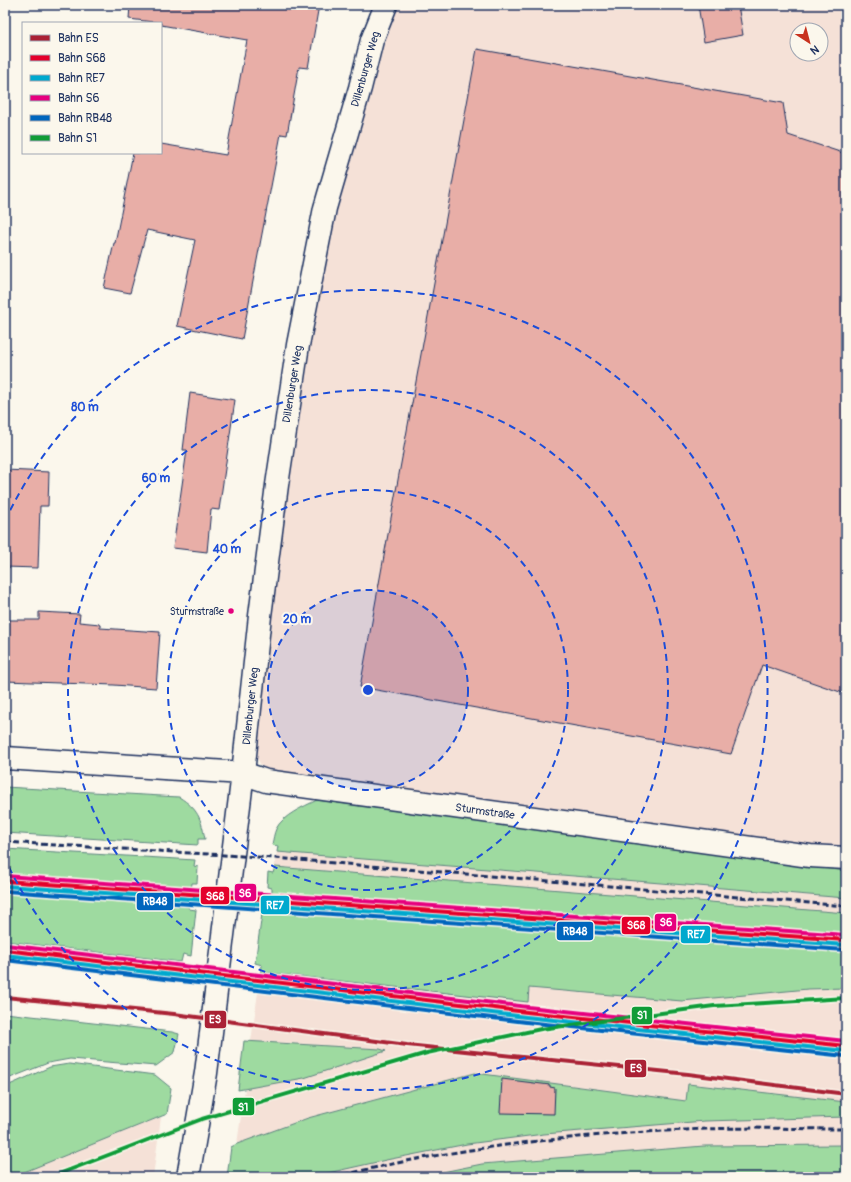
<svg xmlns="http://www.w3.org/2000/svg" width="851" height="1182" font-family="Pangolin,sans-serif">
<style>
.built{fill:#f5e1d7;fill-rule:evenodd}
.green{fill:#9edaa0;stroke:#5c847f}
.building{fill:#e8aea7;stroke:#1b2f5e}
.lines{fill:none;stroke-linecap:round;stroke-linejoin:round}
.minor-casing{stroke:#1b2f5e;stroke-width:25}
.minor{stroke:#fbf7ec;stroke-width:22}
.rail{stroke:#1b2f5e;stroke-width:3;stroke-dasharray:6 3;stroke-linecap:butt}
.rail-1-casing{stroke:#fbf7ec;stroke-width:7}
.rail-2-casing{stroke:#fbf7ec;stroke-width:7}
.rail-3-casing{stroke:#fbf7ec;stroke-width:7}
.rail-4-casing{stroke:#fbf7ec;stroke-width:7}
.rail-5-casing{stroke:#fbf7ec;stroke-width:7}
.rail-6-casing{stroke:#fbf7ec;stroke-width:7}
.rail-1{stroke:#aa2135;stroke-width:4}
.rail-2{stroke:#e4002b;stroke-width:4}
.rail-3{stroke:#00a9ce;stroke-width:4}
.rail-4{stroke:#e6007e;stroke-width:4}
.rail-5{stroke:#0065bd;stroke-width:4}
.rail-6{stroke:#109c37;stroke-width:4}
.ring{fill:none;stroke:#1d4ed8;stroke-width:2;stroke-dasharray:7 5}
.bus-dot{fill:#e5007d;stroke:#fbf7ec;stroke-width:1.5}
.labels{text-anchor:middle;stroke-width:4;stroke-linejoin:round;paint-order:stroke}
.bus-label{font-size:10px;fill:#1b2f5e;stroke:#fbf7ec;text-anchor:end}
.street-label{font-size:11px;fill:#1b2f5e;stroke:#fbf7ec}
.centre{fill:#1d4ed8;stroke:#fbf7ec;stroke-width:2}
.ring-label{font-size:12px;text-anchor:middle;font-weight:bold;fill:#1d4ed8;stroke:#fbf7ec;stroke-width:4;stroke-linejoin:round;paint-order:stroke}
.line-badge{stroke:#fbf7ec;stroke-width:1.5}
.badge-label{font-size:11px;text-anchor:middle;font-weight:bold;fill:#fff}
</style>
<rect width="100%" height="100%" fill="#fbf7ec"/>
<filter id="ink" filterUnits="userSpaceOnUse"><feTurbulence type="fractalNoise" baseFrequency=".025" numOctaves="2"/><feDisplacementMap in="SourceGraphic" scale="8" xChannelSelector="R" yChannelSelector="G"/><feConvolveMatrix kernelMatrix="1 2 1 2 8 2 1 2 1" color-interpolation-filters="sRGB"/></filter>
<g filter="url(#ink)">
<g class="built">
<path d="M 395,5 L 846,5 L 846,856 L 268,777 L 249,745 L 282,483 L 332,207 ZM 797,30 L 821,30 L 821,54 L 797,54 Z"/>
<path d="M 278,846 L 846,881 L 846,1177 L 227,1177 L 231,1147 L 237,1144 L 245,1089 L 238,1090 L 244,1041 L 251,1041 L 262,965 L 255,963 L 262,914 L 267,914 L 270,900 L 272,888 L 267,887 L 268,872 L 273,872 Z"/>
<path d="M 161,1117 L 153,1177 L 5,1177 Z"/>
</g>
<g class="green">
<path d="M 5,787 L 179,797 C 198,809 201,818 205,839 L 198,839 L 198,845 L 5,833 Z"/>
<path d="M 317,800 L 846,871 L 846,898 L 277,852 L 278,846 L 272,845 C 273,840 274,833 276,829 C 283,815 303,807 317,800 Z"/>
<path d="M 5,849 L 195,860 L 194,866 L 198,867 L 197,883 L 192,883 L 191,891 L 5,874 Z"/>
<path d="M 275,867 L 846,913 L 846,933 L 729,926 L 272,894 L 272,888 L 267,887 L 268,872 L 273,873 Z"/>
<path d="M 5,890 L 189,907 L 189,909 L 196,910 L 191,956 L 183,954 L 181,962 L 5,941 Z"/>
<path d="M 268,910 L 846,952 L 846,988 L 808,989 L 682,1001 L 529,988 L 528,1002 L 261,972 L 262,965 L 255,963 L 262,914 L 267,915 Z"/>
<path d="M 5,1013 L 172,1032 L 179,1034 L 175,1052 L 156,1066 L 70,1059 L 48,1063 L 5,1080 Z"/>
<path d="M 244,1041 L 380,1049 L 386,1051 L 304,1078 L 238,1090 Z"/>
<path d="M 69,1064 L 155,1075 L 171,1088 L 167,1114 L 12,1177 L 5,1177 L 5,1087 L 50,1067 Z"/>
<path d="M 475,1073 L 686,1101 L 688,1084 L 846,1102 L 846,1117 L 705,1121 L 544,1134 L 467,1144 L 386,1160 L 310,1177 L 227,1177 L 231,1147 L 237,1144 L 308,1118 Z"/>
<path d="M 846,1145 L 846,1177 L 418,1177 L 482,1164 L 704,1146 Z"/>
</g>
<g class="building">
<path d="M 130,5 L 319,5 L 308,68 L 299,67 L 287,135 L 281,134 L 242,339 L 177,326 L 195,240 L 147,230 L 130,293 L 104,288 L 114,243 L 115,243 L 133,153 L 161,153 L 161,144 L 226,155 L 247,40 L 161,25 L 161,23 L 129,19 Z"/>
<path d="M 698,5 L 738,5 L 743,35 L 704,42 Z"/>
<path d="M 477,49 L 783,103 L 788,135 L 846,154 L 846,694 L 762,665 L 731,754 L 360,687 Z"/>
<path d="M 190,393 L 235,400 L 219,510 L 211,509 L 207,552 L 173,548 L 187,450 L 183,450 Z"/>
<path d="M 5,470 L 49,472 L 48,506 L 40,506 L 38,568 L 5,567 Z"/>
<path d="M 39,612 L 80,614 L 79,622 L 100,624 L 100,628 L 160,632 L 156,688 L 114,685 L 5,681 L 5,620 L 39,620 Z"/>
<path d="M 502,1079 L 550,1085 L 550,1087 L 555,1088 L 554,1114 L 500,1113 Z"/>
</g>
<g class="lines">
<defs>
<g id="minor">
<path d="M 5,758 L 243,773 L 266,781 L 810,856 L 846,858"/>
<path d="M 188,1177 L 206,1073 L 243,773 L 260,616 L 277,485 L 298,345 L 325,208 L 360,88 L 372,40 L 386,5"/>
</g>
</defs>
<use href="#minor" class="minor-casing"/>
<use href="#minor" class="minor"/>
<g class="rail">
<path d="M 5,842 L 275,858 L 846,906"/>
<path d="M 336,1177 C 457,1146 582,1134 707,1129 C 753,1127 800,1129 846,1129"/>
</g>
<defs>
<path id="rail-1" d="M 5,997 L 174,1014 L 407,1045 L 688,1074 L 846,1094"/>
<g id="rail-2">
<path d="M 5,881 L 846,940"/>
<path d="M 5,950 L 527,1012 L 846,1046"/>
</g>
<g id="rail-3">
<path d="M 5,886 L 846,945"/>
<path d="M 5,955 L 526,1017 L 845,1051"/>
</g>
<g id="rail-4">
<path d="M 5,876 L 846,935"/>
<path d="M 6,945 L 528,1007 L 846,1041"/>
</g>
<g id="rail-5">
<path d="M 5,891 L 845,950"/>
<path d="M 5,960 L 526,1022 L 845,1056"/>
</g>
<path id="rail-6" d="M 51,1177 L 202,1119 L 427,1053 L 541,1029 L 714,1006 L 846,998"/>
</defs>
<use href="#rail-1" class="rail-1-casing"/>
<use href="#rail-2" class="rail-2-casing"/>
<use href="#rail-3" class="rail-3-casing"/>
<use href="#rail-4" class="rail-4-casing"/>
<use href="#rail-5" class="rail-5-casing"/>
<use href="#rail-6" class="rail-6-casing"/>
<use href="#rail-1" class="rail-1"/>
<use href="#rail-2" class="rail-2"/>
<use href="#rail-3" class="rail-3"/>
<use href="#rail-4" class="rail-4"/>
<use href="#rail-5" class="rail-5"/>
<use href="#rail-6" class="rail-6"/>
</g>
</g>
<circle cx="368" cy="690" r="100" fill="#1d4ed8" fill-opacity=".12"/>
<g class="ring">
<circle cx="368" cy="690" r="100"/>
<circle cx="368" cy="690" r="200"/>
<circle cx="368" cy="690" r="300"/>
<path d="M5 521A400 400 0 1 1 5 859"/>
</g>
<circle class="bus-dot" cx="231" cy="611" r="3.5"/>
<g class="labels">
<g class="bus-label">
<text x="224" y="615">Sturmstraße</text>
</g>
<g class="street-label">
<text transform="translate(365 69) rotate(-74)" y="4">Dillenburger Weg</text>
<text transform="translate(292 384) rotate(-81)" y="4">Dillenburger Weg</text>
<text transform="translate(250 706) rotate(-84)" y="4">Dillenburger Weg</text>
<text transform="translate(485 811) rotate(8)" y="4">Sturmstraße</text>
</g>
</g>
<circle cx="368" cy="690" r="6" class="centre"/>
<g class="ring-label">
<text x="85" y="411">80 m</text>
<text x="156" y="482">60 m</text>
<text x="227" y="553">40 m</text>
<text x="297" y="623">20 m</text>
</g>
<g class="line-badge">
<rect x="234" y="883" width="23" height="19" rx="4" fill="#e6007e"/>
<rect x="200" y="886" width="30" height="19" rx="4" fill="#e4002b"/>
<rect x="136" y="892" width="38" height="19" rx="4" fill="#0065bd"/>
<rect x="260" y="895" width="30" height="20" rx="4" fill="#00a9ce"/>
<rect x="654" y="913" width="23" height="19" rx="4" fill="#e6007e"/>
<rect x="621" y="916" width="30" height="19" rx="4" fill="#e4002b"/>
<rect x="556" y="921" width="38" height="20" rx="4" fill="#0065bd"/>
<rect x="680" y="925" width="31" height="19" rx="4" fill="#00a9ce"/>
<rect x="631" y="1006" width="22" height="19" rx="4" fill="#109c37"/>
<rect x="204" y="1010" width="23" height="19" rx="4" fill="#aa2135"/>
<rect x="624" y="1059" width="23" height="19" rx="4" fill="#aa2135"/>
<rect x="232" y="1097" width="23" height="19" rx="4" fill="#109c37"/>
</g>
<g class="badge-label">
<text x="245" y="897">S6</text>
<text x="215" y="900">S68</text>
<text x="155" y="905">RB48</text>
<text x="275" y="909">RE7</text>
<text x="666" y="926">S6</text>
<text x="636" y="929">S68</text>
<text x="575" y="935">RB48</text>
<text x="696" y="938">RE7</text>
<text x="642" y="1019">S1</text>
<text x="215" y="1023">ES</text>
<text x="636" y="1072">ES</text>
<text x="243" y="1111">S1</text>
</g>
<rect width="851" height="1182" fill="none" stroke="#fbf7ec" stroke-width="20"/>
<rect x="10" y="10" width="831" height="1162" fill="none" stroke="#1b2f5e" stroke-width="1.5" filter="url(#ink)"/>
<rect x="22" y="22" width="140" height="132" fill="#fbf7ec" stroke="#a1a7b3"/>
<rect x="30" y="35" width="20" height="6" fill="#aa2135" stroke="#a1a7b3"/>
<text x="58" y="42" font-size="12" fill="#1b2f5e">Bahn ES</text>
<rect x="30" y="55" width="20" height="6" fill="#e4002b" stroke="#a1a7b3"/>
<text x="58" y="62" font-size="12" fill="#1b2f5e">Bahn S68</text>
<rect x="30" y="75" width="20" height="6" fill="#00a9ce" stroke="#a1a7b3"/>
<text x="58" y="82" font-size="12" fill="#1b2f5e">Bahn RE7</text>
<rect x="30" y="95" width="20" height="6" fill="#e6007e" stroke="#a1a7b3"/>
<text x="58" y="102" font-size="12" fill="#1b2f5e">Bahn S6</text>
<rect x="30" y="115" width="20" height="6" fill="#0065bd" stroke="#a1a7b3"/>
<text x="58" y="122" font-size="12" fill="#1b2f5e">Bahn RB48</text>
<rect x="30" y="135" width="20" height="6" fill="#109c37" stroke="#a1a7b3"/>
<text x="58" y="142" font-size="12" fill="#1b2f5e">Bahn S1</text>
<g transform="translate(809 42) rotate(144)"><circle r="19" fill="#fbf7ec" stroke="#a1a7b3"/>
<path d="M0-3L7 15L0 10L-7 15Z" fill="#c8321e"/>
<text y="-6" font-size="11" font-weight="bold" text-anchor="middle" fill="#1b2f5e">N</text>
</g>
</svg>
